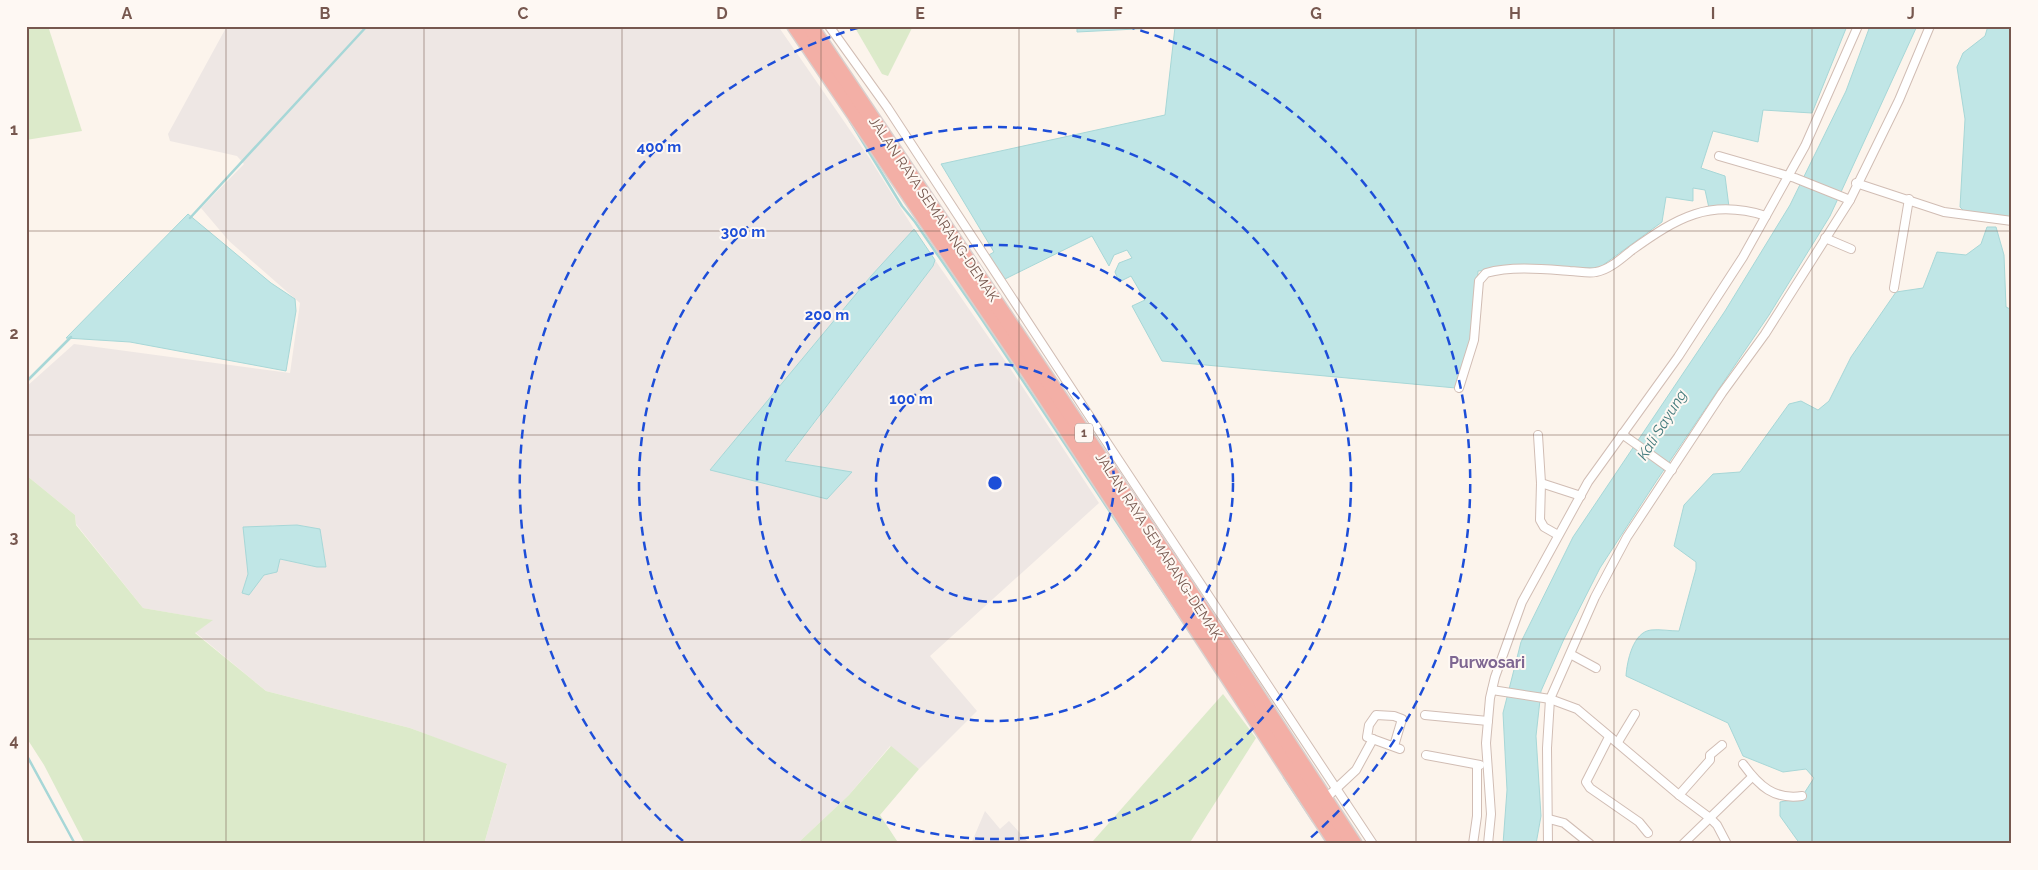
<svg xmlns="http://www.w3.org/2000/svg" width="2038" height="870" font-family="Raleway,sans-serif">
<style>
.industrial{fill:#eee7e4;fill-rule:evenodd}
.green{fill:#dceaca}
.water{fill:#c0e6e6;stroke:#a7d7d7}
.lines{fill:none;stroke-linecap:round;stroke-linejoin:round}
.stream{stroke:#a7d7d7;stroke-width:2.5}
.street-casing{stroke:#d1bdb4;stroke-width:10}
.highway-casing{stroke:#d9d0ce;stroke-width:18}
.street{stroke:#fff;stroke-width:8}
.highway{stroke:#f3afa6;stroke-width:15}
.grid{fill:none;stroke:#77584f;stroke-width:1;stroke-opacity:0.55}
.ring{fill:none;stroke:#1d4ed8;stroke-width:2.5;stroke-dasharray:9 6}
.labels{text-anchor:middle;stroke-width:4;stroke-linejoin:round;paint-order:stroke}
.shield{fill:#fef8f3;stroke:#a08880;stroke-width:1}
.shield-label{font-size:12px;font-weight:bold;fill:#77584f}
.street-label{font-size:14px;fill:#77584f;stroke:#fef8f3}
.water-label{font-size:15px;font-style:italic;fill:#427a7c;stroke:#fef8f3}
.quarter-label{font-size:16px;font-weight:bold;fill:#7e6792;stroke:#fef8f3}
.centre{fill:#1d4ed8;stroke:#fef8f3;stroke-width:2.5}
.ring-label{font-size:15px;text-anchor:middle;font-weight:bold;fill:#1d4ed8;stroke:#fef8f3;stroke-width:4;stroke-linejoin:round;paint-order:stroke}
.neatline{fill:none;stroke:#77584f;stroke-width:2}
.grid-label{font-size:16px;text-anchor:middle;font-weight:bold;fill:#77584f}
</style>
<rect width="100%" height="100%" fill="#fcf4ec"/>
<g class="industrial">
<path d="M 227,26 L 778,26 L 870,159 L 914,229 L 871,276 L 710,470 L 785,462 L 933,266 L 935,260 L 1010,368 L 1099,503 L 930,656 L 977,711 L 919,769 L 890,746 L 849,795 L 797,844 L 484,844 L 507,765 L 410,728 L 266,691 L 195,632 L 212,620 L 143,608 L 76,524 L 75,515 L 26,475 L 26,387 L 74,344 L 290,373 L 300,303 L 229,241 L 201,208 L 244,164 L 237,156 L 170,141 L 168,134 ZM 272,525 L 297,525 L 320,529 L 326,567 L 317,567 L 280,559 L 242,593 L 248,574 Z"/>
<path d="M 985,811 L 1000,829 L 1009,821 L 1030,844 L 971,844 Z"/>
</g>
<g class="green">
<path d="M 26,26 L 48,26 L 82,131 L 26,140 Z"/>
<path d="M 854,26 L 913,26 L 888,76 L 882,74 Z"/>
<path d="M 26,475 L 75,515 L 76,525 L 143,608 L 213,620 L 195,633 L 266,691 L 410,728 L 507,764 L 484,844 L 85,844 L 44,765 L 26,737 Z"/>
<path d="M 1223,694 L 1256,738 L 1189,844 L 1097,844 L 1093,841 Z"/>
<path d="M 891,746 L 919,769 L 880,815 L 899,844 L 797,844 L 849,795 Z"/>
</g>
<g class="water">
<path d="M 1077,26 L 1847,26 L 1812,113 L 1763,110 L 1758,142 L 1713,131 L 1701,168 L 1725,176 L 1729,207 L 1709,208 L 1705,190 L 1693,188 L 1693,201 L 1666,197 L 1662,222 L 1599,268 L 1527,267 L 1478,271 L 1476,311 L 1470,348 L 1456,388 L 1162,361 L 1132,306 L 1145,300 L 1131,276 L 1119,282 L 1115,272 L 1119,263 L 1132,258 L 1127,250 L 1114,255 L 1109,266 L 1092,236 L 1003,280 L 987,256 L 994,252 L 941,164 L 1165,115 L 1175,27 L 1077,32 Z"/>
<path d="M 1870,26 L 1917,26 L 1830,216 L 1769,315 L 1657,480 L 1600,568 L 1564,639 L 1541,691 L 1536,736 L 1541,816 L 1536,844 L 1503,844 L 1507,790 L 1503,713 L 1521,642 L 1573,537 L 1725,311 L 1790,205 L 1846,91 Z"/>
<path d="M 1988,26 L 2012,26 L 2012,219 L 1966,213 L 1960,207 L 1965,119 L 1957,67 L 1963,53 L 1985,36 Z"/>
<path d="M 188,214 L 271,283 L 295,299 L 296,311 L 286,371 L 130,342 L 66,338 Z"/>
<path d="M 1987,227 L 1996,227 L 2004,255 L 2006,307 L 2012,310 L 2012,844 L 1800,844 L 1780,816 L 1780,802 L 1801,798 L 1814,778 L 1806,769 L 1783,772 L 1743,756 L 1728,723 L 1626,676 C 1627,661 1633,632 1651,630 C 1660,629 1670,631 1679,631 L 1696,569 L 1696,562 L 1674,546 L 1684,505 L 1713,474 L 1740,472 L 1789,404 L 1801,401 L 1818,410 L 1829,401 L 1851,357 L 1896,292 L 1923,288 L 1937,252 L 1966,255 L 1981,244 Z"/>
<path d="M 914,229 L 935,260 L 933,266 L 785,461 L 852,472 L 827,499 L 710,470 L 871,276 Z"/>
<path d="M 297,525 L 320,529 L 326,567 L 317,567 L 280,559 L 277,572 L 264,575 L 249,595 L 242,593 L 248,574 L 243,527 Z"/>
</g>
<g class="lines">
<g class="stream">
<path d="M 850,121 L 902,206 L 915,222 L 981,318 L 1190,632"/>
<path d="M 190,218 L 367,26"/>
<path d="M 26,382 L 71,337"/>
<path d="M 26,754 L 75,844"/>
<path d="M 1284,777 L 1313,821"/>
</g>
<defs>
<g id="street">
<path d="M 829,26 L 887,107 L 1092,420 L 1373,844"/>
<path d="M 1719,156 L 1795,178 L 1850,200"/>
<path d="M 1856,183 L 1944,212 L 2012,221"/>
<path d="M 1825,238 L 1851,249"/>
<path d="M 1894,288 L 1909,199"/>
<path d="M 1459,388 L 1474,340 L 1479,281 L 1486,273 C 1512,266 1542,269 1570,271 C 1578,271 1588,274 1596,272 C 1609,270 1622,258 1632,250 C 1677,218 1709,198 1766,216"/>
<path d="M 1622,434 L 1672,470"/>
<path d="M 1538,435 L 1541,483 L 1540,520 L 1544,527 L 1558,535"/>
<path d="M 1541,483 L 1581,496"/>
<path d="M 1572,655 L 1596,668"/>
<path d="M 1492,690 L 1550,699 L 1577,709 L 1679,795 L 1710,818 L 1717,825 L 1727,844"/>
<path d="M 1425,715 L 1488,721"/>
<path d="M 1609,737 L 1586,782 L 1590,788 L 1639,822 L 1648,833"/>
<path d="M 1618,742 L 1635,714"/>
<path d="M 1394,746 L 1402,719 L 1394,716 L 1376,715 L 1369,725 L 1367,737 L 1400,749"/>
<path d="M 1426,755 L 1480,765"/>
<path d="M 1743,764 C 1759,786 1774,800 1802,796"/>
<path d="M 1679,795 L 1710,760 L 1710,755 L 1722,745"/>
<path d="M 1325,799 L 1356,770 L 1373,739"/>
<path d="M 1549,819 L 1564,823 L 1590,844"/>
<path d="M 1473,844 L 1477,816 L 1477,765"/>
<path d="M 1488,844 L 1491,814 L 1486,743 L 1490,698 L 1495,677 L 1522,602 L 1588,482 L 1678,357 L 1743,257 L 1805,146 L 1858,26"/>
<path d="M 1548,844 L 1547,748 L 1550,699 L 1595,597 L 1627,537 L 1722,393 L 1765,334 L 1850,200 L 1899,100 L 1930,26"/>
<path d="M 1683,844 L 1752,777"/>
</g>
<g id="highway">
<path d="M 795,26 L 1033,378 L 1337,844"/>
<path d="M 810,26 L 1186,586 L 1354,844"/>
</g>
</defs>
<use href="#street" class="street-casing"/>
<use href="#highway" class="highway-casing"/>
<use href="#street" class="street"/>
<use href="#highway" class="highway"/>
</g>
<path class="grid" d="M 226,26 L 226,844M 424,26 L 424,844M 622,26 L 622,844M 821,26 L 821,844M 1019,26 L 1019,844M 1217,26 L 1217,844M 1416,26 L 1416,844M 1614,26 L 1614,844M 1812,26 L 1812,844M 26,231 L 2012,231M 26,435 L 2012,435M 26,639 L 2012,639"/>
<g class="ring">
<circle cx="995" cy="483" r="119"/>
<circle cx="995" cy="483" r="238"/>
<circle cx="995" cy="483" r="356"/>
<path d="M683 841A475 475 0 0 1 864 26M1126 26A475 475 0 0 1 1307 841"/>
</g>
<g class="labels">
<rect class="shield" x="1075" y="423.5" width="18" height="19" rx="4"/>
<g class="shield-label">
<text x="1084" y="437">1</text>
</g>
<g class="street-label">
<text transform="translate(934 209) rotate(56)" y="5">JALAN RAYA SEMARANG-DEMAK</text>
<text transform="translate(1159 546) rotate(57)" y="5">JALAN RAYA SEMARANG-DEMAK</text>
</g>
<g class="water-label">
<text transform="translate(1662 425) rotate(-58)" y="5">Kali Sayung</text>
</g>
<g class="quarter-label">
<text x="1487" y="668">Purwosari</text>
</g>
</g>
<circle cx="995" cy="483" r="8" class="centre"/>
<g class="ring-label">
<text x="659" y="152">400 m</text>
<text x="743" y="237">300 m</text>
<text x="827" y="320">200 m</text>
<text x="911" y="404">100 m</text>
</g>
<rect width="2038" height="870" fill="none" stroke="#fef8f3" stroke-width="55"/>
<rect x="28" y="28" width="1982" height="814" class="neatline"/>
<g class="grid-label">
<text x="127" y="19">A</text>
<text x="325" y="19">B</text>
<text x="523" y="19">C</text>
<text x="722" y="19">D</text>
<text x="920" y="19">E</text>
<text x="1118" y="19">F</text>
<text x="1316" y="19">G</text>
<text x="1515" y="19">H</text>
<text x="1713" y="19">I</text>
<text x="1911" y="19">J</text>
<text x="14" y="135">1</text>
<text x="14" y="339">2</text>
<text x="14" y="543">3</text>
<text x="14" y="746">4</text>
</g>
</svg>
